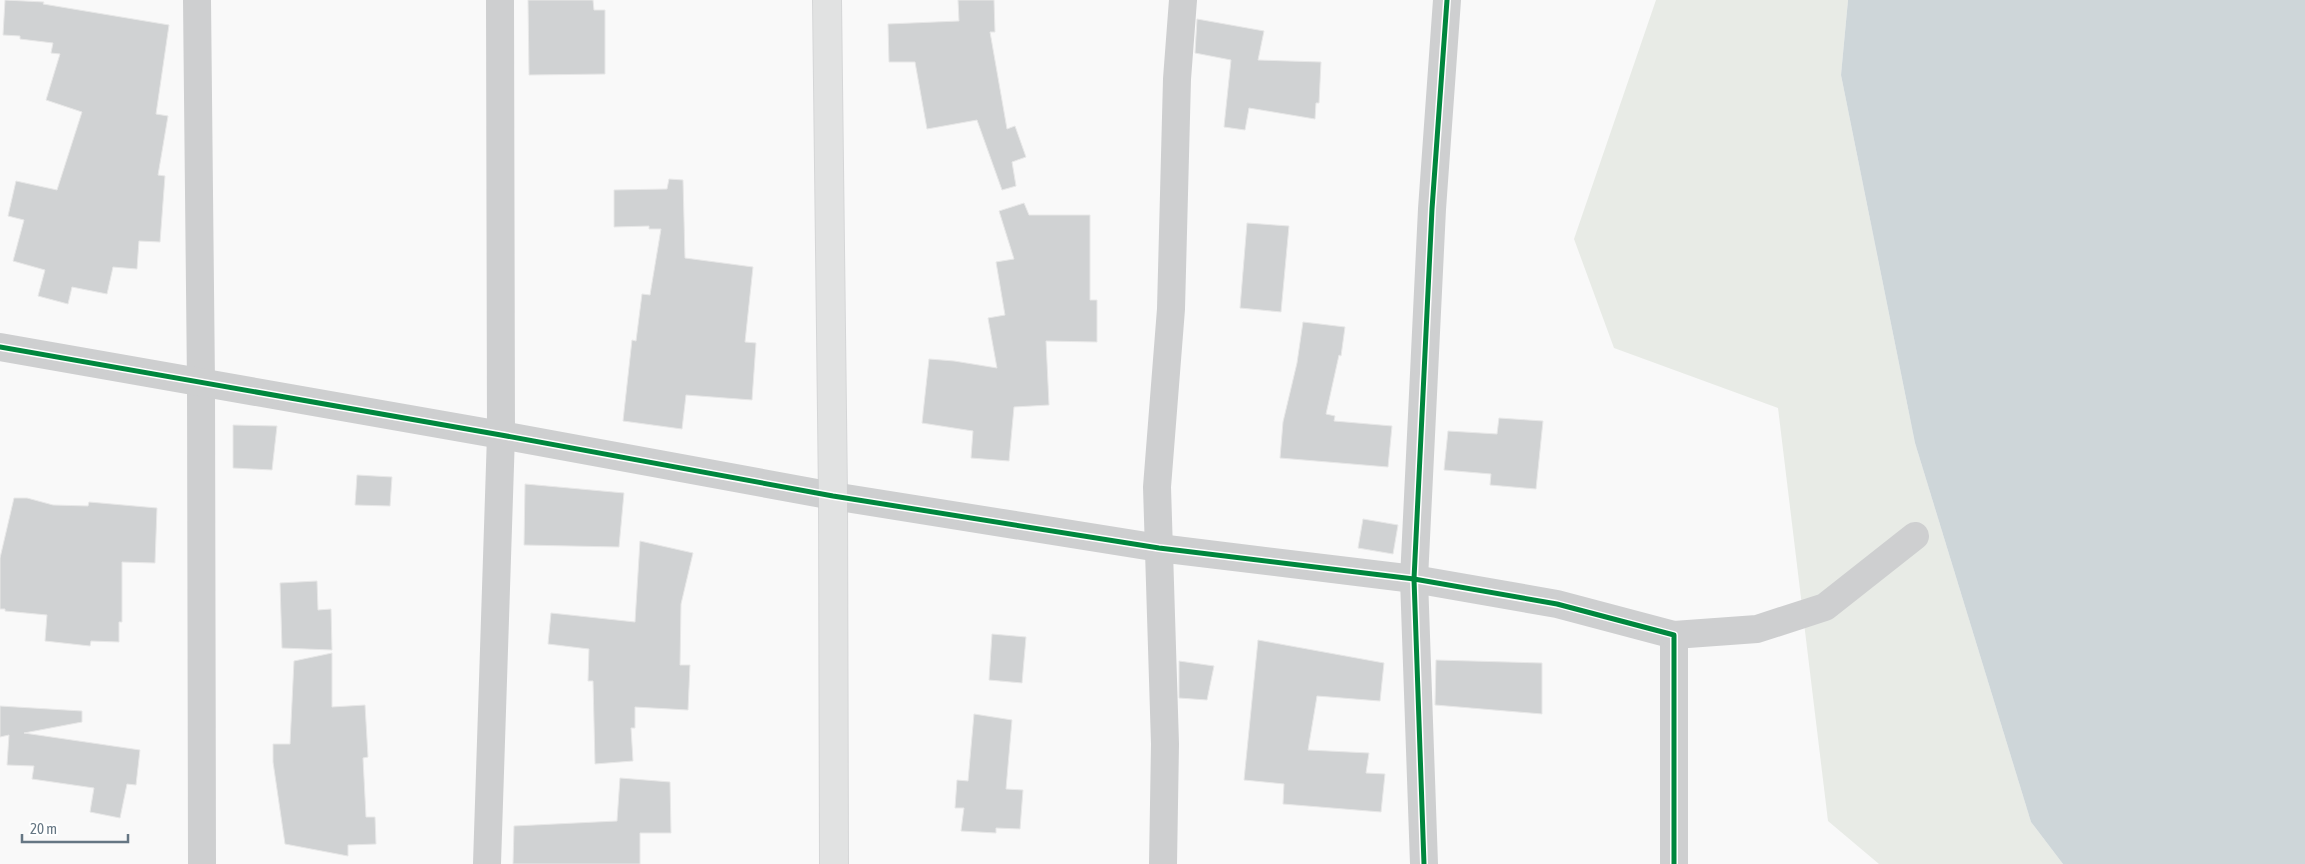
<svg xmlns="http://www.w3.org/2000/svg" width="2305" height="864" font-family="'Asap Condensed',sans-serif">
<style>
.green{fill:#e8ebe6}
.water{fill:#ced6d9}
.building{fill:#d0d2d3;stroke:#e8e8e8}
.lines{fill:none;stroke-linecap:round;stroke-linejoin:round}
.secondary-casing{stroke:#d5d6d7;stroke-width:30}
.street{stroke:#cecfd0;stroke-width:28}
.secondary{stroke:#e1e2e2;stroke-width:28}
.cycleway-casing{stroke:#fff;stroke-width:8}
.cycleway{stroke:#00873e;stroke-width:5}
</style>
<rect width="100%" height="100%" fill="#f9f9f9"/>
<path class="green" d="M 1656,0 L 1848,0 L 1841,75 L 1915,443 L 2031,822 L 2063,864 L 1879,864 L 1828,821 L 1778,408 L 1614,348 L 1574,239 Z"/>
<path class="water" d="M 1848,0 L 2305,0 L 2305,864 L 2063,864 L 2031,822 L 1915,443 L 1841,75 Z"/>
<g class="building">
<path d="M 5,0 L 44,2 L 43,4 L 169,25 L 156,114 L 168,116 L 158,175 L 165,176 L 160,242 L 139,241 L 137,269 L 113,267 L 107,294 L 72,287 L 68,304 L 38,296 L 45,270 L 13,261 L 24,220 L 8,216 L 16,181 L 57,190 L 82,112 L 46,100 L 60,54 L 51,53 L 53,43 L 20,39 L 20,36 L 3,35 Z"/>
<path d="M 528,0 L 593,0 L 594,10 L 605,10 L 605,74 L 529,75 Z"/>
<path d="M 958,0 L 994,0 L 995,32 L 990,32 L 1007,129 L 1015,126 L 1026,157 L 1012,162 L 1016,186 L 1002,190 L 977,120 L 927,129 L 915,62 L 889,62 L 888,24 L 959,21 Z"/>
<path d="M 1197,19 L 1264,31 L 1258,60 L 1321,62 L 1319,103 L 1316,103 L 1315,119 L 1249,108 L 1245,130 L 1224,127 L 1231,60 L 1195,53 Z"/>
<path d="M 669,179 L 683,180 L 685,258 L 753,267 L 745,342 L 756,343 L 752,400 L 686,395 L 682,429 L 623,421 L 632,340 L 636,341 L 642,294 L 650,295 L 661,229 L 649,229 L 649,226 L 614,227 L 614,190 L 667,189 Z"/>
<path d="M 1024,203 L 1029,215 L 1090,215 L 1090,300 L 1097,300 L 1097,342 L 1046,341 L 1049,405 L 1014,407 L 1009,461 L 971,458 L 973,431 L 922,423 L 929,359 L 954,361 L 997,368 L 988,318 L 1005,315 L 996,262 L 1014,259 L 999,211 Z"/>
<path d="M 1247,223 L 1289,226 L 1281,312 L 1240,308 Z"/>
<path d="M 1303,322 L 1345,327 L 1341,356 L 1339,355 L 1326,414 L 1335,416 L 1334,421 L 1392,426 L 1388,467 L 1280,458 L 1283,422 L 1297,363 Z"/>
<path d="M 1499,418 L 1543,421 L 1536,489 L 1490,485 L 1491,474 L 1444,470 L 1448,431 L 1497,434 Z"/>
<path d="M 233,425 L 277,426 L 272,470 L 233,468 Z"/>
<path d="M 357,475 L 392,477 L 390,506 L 355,505 Z"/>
<path d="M 525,484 L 624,493 L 619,547 L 524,545 Z"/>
<path d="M 14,498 L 27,498 L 53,505 L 88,506 L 89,502 L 157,508 L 155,563 L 122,562 L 122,622 L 119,622 L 119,642 L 91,641 L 90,646 L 45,641 L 47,615 L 5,611 L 5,609 L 0,609 L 0,558 Z"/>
<path d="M 1363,519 L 1398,525 L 1393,554 L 1358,548 Z"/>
<path d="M 640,541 L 693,553 L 681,604 L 680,665 L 690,665 L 688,710 L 635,707 L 635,728 L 631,728 L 633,761 L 595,764 L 593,681 L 588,681 L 589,649 L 548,644 L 551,613 L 635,622 Z"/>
<path d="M 317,581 L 318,610 L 331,609 L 332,650 L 282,648 L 280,583 Z"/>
<path d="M 992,634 L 1026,637 L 1022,683 L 989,680 Z"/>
<path d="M 1258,640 L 1384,663 L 1380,701 L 1317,696 L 1308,750 L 1369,753 L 1366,773 L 1385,774 L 1381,812 L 1283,804 L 1284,784 L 1244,780 Z"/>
<path d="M 332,653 L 332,707 L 365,705 L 368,757 L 363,758 L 366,817 L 375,817 L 376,844 L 348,845 L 348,856 L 285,844 L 273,762 L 273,744 L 290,744 L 294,661 Z"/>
<path d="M 1436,660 L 1542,663 L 1542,714 L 1435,705 Z"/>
<path d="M 1179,661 L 1214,666 L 1207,700 L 1179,698 Z"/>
<path d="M 0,706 L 82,711 L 82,722 L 24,733 L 140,750 L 136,785 L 127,784 L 120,818 L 90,812 L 94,788 L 32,779 L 34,766 L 7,765 L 9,735 L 0,737 Z"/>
<path d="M 974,714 L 1012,720 L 1006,789 L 1023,790 L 1020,829 L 996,828 L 996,833 L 961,831 L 964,808 L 955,808 L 957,780 L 968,781 Z"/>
<path d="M 620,778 L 670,782 L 671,833 L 640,833 L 640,864 L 513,864 L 514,826 L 617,821 Z"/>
</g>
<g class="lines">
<defs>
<path id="secondary" d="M 827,0 L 833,496 L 834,864"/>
</defs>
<use href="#secondary" class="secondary-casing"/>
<g class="street">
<path d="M 197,0 L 201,384 L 202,864"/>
<path d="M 0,347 L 501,435 L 833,496 L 1159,548 L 1414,579 L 1557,604 L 1674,635 L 1674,864"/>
<path d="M 1674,635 L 1757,629 L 1825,607 L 1915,536"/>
<path d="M 487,864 L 501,435 L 500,0"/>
<path d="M 1163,864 L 1165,744 L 1157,487 L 1171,309 L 1177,79 L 1183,0"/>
<path d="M 1424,864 L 1414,579 L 1432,209 L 1447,0"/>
</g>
<use href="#secondary" class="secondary"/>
<defs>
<g id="cycleway">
<path d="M 0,347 L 501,435 L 833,496 L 1159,548 L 1414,579 L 1557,604 L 1674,635 L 1674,864"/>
<path d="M 1424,864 L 1414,579 L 1432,209 L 1447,0"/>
</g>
</defs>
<use href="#cycleway" class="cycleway-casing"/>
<use href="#cycleway" class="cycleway"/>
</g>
<path d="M22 834v8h106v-8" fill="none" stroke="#657683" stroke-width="2.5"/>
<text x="30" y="834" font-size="15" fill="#657683" stroke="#ffffff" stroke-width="4" paint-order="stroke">20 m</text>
</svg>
